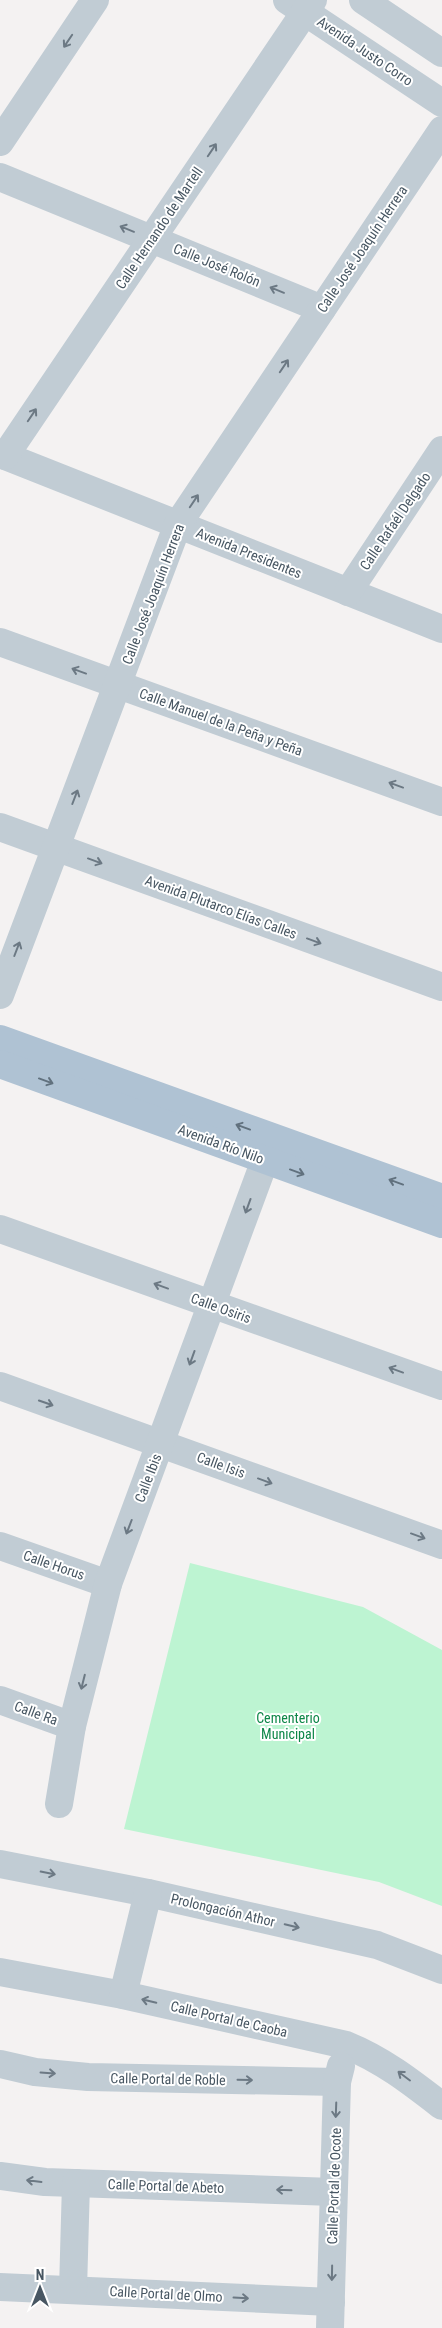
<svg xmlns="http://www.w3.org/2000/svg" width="442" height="2328" font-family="'Roboto Condensed',sans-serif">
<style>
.green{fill:#bdf4d2}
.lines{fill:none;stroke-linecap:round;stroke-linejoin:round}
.minor{stroke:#c1ccd4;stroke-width:28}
.major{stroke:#afc2d3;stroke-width:28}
.oneway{stroke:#6c7984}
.oneway2{stroke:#61717e}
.labels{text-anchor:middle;stroke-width:4;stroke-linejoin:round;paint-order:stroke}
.street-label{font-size:14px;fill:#475662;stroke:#fff}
.park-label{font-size:14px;fill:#0e8748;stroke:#fff}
</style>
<rect width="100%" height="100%" fill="#f4f2f2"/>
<path class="green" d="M 190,1563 L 363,1607 L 442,1650 L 442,1906 L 379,1882 L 124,1829 Z"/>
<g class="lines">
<g class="minor">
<path d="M 287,0 L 442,103"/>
<path d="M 363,0 L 442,53"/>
<path d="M 0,142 L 95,0"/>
<path d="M 0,177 L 322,309"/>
<path d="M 0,454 L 442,629"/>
<path d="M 5,456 L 313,0"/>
<path d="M 348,592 L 442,450"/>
<path d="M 0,642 L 442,802"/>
<path d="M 0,827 L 442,987"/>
<path d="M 0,995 L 178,524 L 442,130"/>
<path d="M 0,1229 L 442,1386"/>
<path d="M 0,1386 L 442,1545"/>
<path d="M 0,1546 L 108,1584"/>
<path d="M 0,1700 L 72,1726"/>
<path d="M 59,1804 L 72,1726 L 108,1584 L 265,1160"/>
<path d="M 0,1864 L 148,1893 L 377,1945 L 442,1970"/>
<path d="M 0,1972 L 123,1995 L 346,2045 C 383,2060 411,2082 442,2106"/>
<path d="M 123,1995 L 148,1893"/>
<path d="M 0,2064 L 35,2072 L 88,2077 L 337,2082"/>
<path d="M 0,2176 L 45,2182 L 333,2192"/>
<path d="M 0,2287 L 331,2302"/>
<path d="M 73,2290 L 76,2183"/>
<path d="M 330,2328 L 337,2082 L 341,2066"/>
</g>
<g class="major">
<path d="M 0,1039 L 442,1198"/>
<path d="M 0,1064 L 442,1224"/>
</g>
</g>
<defs><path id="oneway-shaft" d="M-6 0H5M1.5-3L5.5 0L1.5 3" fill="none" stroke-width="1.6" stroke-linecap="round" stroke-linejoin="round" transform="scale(1.25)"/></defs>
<g class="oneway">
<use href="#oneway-shaft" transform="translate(68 41) rotate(124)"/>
<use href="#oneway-shaft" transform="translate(212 150) rotate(-56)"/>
<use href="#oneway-shaft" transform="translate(127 229) rotate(-158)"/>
<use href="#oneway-shaft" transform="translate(277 290) rotate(-158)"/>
<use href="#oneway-shaft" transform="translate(284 366) rotate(-56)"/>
<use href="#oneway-shaft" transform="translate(32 415) rotate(-56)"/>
<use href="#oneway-shaft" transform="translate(194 501) rotate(-56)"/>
<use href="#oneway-shaft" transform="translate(79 671) rotate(-160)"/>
<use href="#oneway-shaft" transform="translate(396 785) rotate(-160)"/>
<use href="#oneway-shaft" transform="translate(75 797) rotate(-69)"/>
<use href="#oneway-shaft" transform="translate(95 861) rotate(20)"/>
<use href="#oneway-shaft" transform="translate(314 941) rotate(20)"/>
<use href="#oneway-shaft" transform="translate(17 949) rotate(-69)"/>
<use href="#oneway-shaft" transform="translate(248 1206) rotate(110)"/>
<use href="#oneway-shaft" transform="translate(161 1286) rotate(-160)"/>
<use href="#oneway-shaft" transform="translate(192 1358) rotate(110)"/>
<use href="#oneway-shaft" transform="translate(396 1370) rotate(-160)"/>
<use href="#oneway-shaft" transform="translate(46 1403) rotate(19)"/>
<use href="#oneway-shaft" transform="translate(265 1481) rotate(20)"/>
<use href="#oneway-shaft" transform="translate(129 1527) rotate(111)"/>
<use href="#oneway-shaft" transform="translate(418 1536) rotate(20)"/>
<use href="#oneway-shaft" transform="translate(83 1682) rotate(104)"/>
<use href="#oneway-shaft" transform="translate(48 1873) rotate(11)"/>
<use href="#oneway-shaft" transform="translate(292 1926) rotate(13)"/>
<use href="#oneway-shaft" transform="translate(149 2001) rotate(-167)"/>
<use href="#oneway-shaft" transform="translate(48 2073) rotate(4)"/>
<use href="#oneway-shaft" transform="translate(404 2076) rotate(-143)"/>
<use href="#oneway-shaft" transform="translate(245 2080) rotate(1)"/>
<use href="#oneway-shaft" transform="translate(336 2110) rotate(92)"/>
<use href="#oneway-shaft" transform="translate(34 2181) rotate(-173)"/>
<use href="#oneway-shaft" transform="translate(284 2190) rotate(-178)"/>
<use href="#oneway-shaft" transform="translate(332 2273) rotate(91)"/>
<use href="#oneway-shaft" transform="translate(241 2298) rotate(3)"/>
</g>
<g class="oneway2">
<use href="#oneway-shaft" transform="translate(46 1081) rotate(20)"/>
<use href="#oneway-shaft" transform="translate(243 1127) rotate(-160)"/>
<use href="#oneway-shaft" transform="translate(297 1172) rotate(20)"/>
<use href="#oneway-shaft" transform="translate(396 1182) rotate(-160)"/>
</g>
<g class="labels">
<g class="street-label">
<text transform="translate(365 51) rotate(34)" y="5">Avenida Justo Corro</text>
<text transform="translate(159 228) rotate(-56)" y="5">Calle Hernando de Martell</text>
<text transform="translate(362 249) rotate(-56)" y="5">Calle José Joaquín Herrera</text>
<text transform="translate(217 265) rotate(22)" y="5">Calle José Rolón</text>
<text transform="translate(395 521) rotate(-56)" y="5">Calle Rafaél Delgado</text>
<text transform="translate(249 553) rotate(22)" y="5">Avenida Presidentes</text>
<text transform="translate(153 594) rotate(-69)" y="5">Calle José Joaquín Herrera</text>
<text transform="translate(221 722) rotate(20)" y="5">Calle Manuel de la Peña y Peña</text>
<text transform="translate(221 907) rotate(20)" y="5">Avenida Plutarco Elías Calles</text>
<text transform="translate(221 1144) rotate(20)" y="5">Avenida Río Nilo</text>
<text transform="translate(221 1308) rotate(20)" y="5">Calle Osiris</text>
<text transform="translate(221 1465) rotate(20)" y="5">Calle Isis</text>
<text transform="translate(148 1478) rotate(-69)" y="5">Calle Ibis</text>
<text transform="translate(54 1565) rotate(19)" y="5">Calle Horus</text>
<text transform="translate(36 1713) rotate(20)" y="5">Calle Ra</text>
<text transform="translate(223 1910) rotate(13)" y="5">Prolongación Athor</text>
<text transform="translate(229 2019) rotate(13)" y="5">Calle Portal de Caoba</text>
<text transform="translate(168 2079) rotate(1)" y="5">Calle Portal de Roble</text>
<text transform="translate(166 2186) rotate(2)" y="5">Calle Portal de Abeto</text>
<text transform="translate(334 2186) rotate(-88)" y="5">Calle Portal de Ocote</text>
<text transform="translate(166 2294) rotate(3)" y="5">Calle Portal de Olmo</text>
</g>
<g class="park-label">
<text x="288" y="1723">Cementerio<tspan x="288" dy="16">Municipal</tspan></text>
</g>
</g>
<g transform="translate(40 2288)" stroke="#ffffff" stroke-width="4" paint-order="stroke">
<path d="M0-4L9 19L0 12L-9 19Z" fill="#475662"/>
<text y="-8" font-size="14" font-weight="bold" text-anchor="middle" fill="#475662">N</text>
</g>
</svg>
